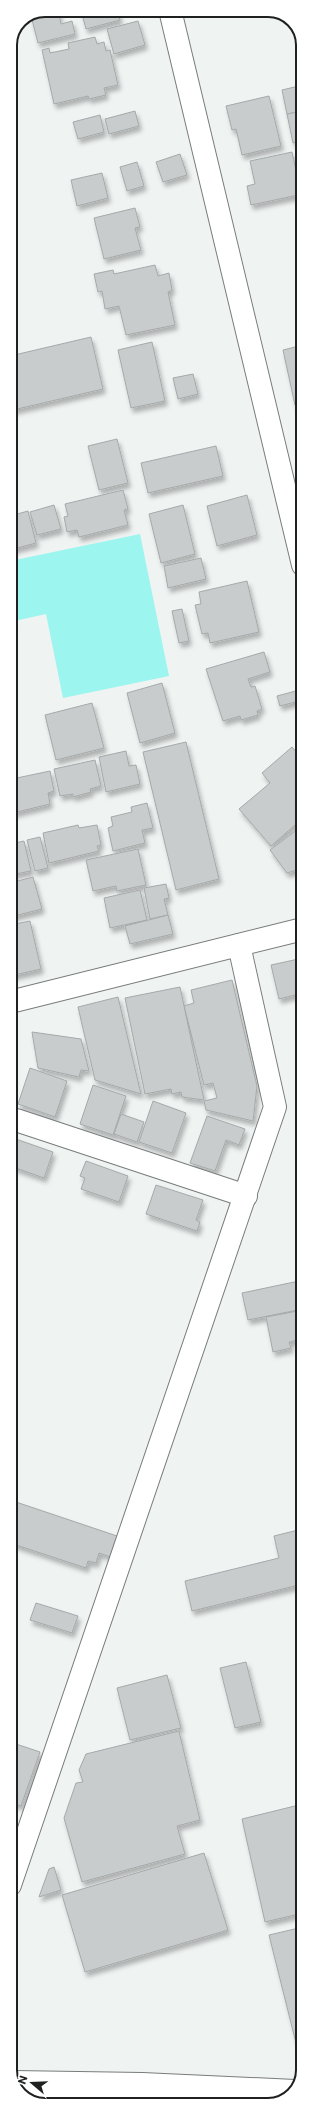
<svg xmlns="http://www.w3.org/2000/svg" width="313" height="2115" font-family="Commissioner,sans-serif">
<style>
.green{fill:#9df5f0}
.building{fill:#c8cccc;stroke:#a5a9a9;filter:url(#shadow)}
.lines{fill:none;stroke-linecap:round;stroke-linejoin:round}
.minor-casing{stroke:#787c7c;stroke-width:24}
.tertiary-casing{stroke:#787c7c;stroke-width:24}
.motorway-casing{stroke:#787c7c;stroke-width:24}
.minor{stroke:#fff;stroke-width:22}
.tertiary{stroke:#fff;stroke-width:22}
.motorway{stroke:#fff;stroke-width:22}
.rim{fill:none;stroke:#1f2121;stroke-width:2}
</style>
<defs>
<filter id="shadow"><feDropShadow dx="2.5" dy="4.5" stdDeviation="2" flood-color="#0004"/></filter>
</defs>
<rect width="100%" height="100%" fill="#eff3f2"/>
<path class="green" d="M 140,534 L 169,676 L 63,698 L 46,614 L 10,622 L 10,561 Z"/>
<g class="building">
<path d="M 45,10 L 58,10 L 61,24 L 72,21 L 75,34 L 38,43 L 31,16 Z"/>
<path d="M 81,10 L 117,10 L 120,20 L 86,29 Z"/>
<path d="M 138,21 L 145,45 L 114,54 L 107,29 Z"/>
<path d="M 95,37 L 97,44 L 104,42 L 106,51 L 110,50 L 118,85 L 104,88 L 106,95 L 89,99 L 88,96 L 54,104 L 42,50 L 49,48 L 50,53 L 69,49 L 68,43 Z"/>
<path d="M 303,85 L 303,111 L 287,114 L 282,90 Z"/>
<path d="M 269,96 L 281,146 L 242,155 L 236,129 L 232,130 L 226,106 Z"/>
<path d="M 135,111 L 139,126 L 109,134 L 105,119 Z"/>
<path d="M 303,111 L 303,141 L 293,143 L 287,114 Z"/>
<path d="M 100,115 L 104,132 L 78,139 L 73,122 Z"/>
<path d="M 292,152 L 297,175 L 302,174 L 303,194 L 251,205 L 247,186 L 255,184 L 250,161 Z"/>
<path d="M 180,154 L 187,175 L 163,182 L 156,162 Z"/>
<path d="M 137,162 L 144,186 L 127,191 L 120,167 Z"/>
<path d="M 102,173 L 108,198 L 77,206 L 71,180 Z"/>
<path d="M 135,208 L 140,227 L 135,228 L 141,250 L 104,259 L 94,218 Z"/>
<path d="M 155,265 L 158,276 L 169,273 L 172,290 L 168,292 L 175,325 L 126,335 L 119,306 L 105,309 L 102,291 L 98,292 L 94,274 L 113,270 L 114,274 Z"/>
<path d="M 91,337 L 103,389 L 13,410 L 10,395 L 10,356 Z"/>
<path d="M 152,342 L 165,401 L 131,408 L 118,350 Z"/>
<path d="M 303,345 L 303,403 L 295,405 L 283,350 Z"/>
<path d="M 193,374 L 198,394 L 178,399 L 173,378 Z"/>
<path d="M 117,439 L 128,483 L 99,490 L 88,446 Z"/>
<path d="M 216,446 L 223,476 L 148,493 L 141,463 Z"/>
<path d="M 123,490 L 128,509 L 124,510 L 128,525 L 79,537 L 77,530 L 67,532 L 64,517 L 68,516 L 65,504 Z"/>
<path d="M 247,495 L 257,535 L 217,546 L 207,506 Z"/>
<path d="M 54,505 L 61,529 L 37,535 L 30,512 Z"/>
<path d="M 183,505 L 195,554 L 161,563 L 149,514 Z"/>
<path d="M 28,511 L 36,543 L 10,550 L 10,516 Z"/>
<path d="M 201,558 L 206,579 L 168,588 L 164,566 Z"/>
<path d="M 247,581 L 259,632 L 210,643 L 208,633 L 202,634 L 195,605 L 201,604 L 199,592 Z"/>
<path d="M 182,609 L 189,641 L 179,643 L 172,611 Z"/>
<path d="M 264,652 L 270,672 L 248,679 L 251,687 L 255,686 L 262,709 L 257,711 L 258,715 L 241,720 L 240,716 L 223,721 L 206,669 Z"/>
<path d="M 162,683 L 175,733 L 140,743 L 127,693 Z"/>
<path d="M 303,689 L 303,700 L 280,706 L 277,696 Z"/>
<path d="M 92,703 L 104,748 L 56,760 L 45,715 Z"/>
<path d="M 186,742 L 219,879 L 176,890 L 143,752 Z"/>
<path d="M 292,747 L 303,760 L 299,763 L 303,768 L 303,818 L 271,846 L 239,809 L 270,783 L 262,773 Z"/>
<path d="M 126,751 L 129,766 L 136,765 L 140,784 L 106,792 L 99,757 Z"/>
<path d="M 95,760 L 101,786 L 90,789 L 91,792 L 73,797 L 73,794 L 60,796 L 54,769 Z"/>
<path d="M 50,771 L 54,791 L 48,793 L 50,804 L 13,813 L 10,800 L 10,790 L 15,789 L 12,779 Z"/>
<path d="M 147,803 L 153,828 L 142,830 L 145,843 L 113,851 L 108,828 L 113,826 L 111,817 L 132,812 L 131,807 Z"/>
<path d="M 78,825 L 79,828 L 97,825 L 101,845 L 97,846 L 99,851 L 49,863 L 43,833 Z"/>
<path d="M 298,829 L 303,835 L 303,868 L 287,873 L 270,850 Z"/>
<path d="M 40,837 L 48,868 L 35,871 L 27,840 Z"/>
<path d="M 24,841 L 31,871 L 10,875 L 10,844 Z"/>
<path d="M 138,849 L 146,885 L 117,891 L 116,886 L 93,891 L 86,860 Z"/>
<path d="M 33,877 L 42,909 L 10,917 L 10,883 Z"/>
<path d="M 166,884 L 169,898 L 164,899 L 168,915 L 150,919 L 144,888 Z"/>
<path d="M 140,890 L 147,920 L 110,928 L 104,898 Z"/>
<path d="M 168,915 L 173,934 L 130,944 L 125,926 Z"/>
<path d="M 30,921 L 41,969 L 10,976 L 10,925 Z"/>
<path d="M 303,958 L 303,993 L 279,999 L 271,965 Z"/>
<path d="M 232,980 L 257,1086 L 253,1121 L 206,1110 L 204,1101 L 217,1098 L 213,1083 L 204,1085 L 184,1006 L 194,1003 L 191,990 Z"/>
<path d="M 180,987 L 204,1100 L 182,1097 L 181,1092 L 172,1094 L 171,1089 L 145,1094 L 125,998 Z"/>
<path d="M 118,997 L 141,1094 L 95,1080 L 78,1007 Z"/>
<path d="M 32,1032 L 81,1039 L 89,1071 L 81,1070 L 79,1077 L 38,1068 Z"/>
<path d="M 303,1049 L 303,1078 L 297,1050 Z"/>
<path d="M 30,1068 L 67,1081 L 55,1117 L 18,1104 Z"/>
<path d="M 93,1085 L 126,1096 L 113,1135 L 80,1124 Z"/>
<path d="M 153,1101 L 186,1113 L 172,1153 L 139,1142 Z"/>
<path d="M 121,1114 L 144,1122 L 137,1142 L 114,1134 Z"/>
<path d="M 300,1115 L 303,1115 L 303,1128 Z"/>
<path d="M 207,1116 L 245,1129 L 239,1145 L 226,1140 L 215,1171 L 190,1163 Z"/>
<path d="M 10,1137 L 53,1152 L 44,1178 L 10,1166 Z"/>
<path d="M 86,1161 L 128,1176 L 119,1202 L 81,1189 L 85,1178 L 80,1176 Z"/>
<path d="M 156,1185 L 203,1200 L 196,1220 L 200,1222 L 197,1231 L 146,1214 Z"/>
<path d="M 299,1281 L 303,1309 L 248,1320 L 242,1293 Z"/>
<path d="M 303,1310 L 303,1339 L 289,1342 L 291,1348 L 273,1352 L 266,1317 Z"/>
<path d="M 10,1500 L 120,1537 L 113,1558 L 99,1553 L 96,1563 L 88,1561 L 86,1568 L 10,1543 Z"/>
<path d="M 302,1529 L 303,1584 L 192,1611 L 185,1581 L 279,1558 L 274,1536 Z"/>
<path d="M 36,1603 L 78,1616 L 72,1633 L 30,1620 Z"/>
<path d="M 246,1662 L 261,1722 L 235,1728 L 220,1668 Z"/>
<path d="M 167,1675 L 181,1728 L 130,1740 L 117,1688 Z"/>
<path d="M 179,1731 L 200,1820 L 177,1826 L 185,1854 L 82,1882 L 64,1818 L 76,1783 L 83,1782 L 79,1770 L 86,1754 Z"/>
<path d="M 10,1742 L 40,1752 L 21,1806 L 10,1802 Z"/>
<path d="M 303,1804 L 303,1913 L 265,1922 L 242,1819 Z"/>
<path d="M 204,1853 L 228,1930 L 85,1972 L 62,1895 Z"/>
<path d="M 54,1867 L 61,1890 L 39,1897 L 49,1869 Z"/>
<path d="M 303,1927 L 303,2055 L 299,2055 L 269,1935 Z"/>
</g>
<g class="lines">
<defs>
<g id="minor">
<path d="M 10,1002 L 303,929"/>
<path d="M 16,1120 L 246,1196"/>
<path d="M 10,1885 L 275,1107 L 239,945"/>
<path d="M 14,2082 L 142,2084 L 295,2091"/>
</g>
<path id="tertiary" d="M 170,10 L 303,565"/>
<path id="motorway" d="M 29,2099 L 192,2105"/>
</defs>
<use href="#minor" class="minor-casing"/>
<use href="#tertiary" class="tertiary-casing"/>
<use href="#motorway" class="motorway-casing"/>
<use href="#minor" class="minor"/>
<use href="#tertiary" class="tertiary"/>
<use href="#motorway" class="motorway"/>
</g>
<path d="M0 0H313V2115H0ZM45 17H268A28 28 0 0 1 296 45V2070A28 28 0 0 1 268 2098H45A28 28 0 0 1 17 2070V45A28 28 0 0 1 45 17Z" fill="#fff" fill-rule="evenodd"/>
<path class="rim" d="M45 17H268A28 28 0 0 1 296 45V2070A28 28 0 0 1 268 2098H45A28 28 0 0 1 17 2070V45A28 28 0 0 1 45 17Z"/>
<g transform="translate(32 2083) rotate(289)" stroke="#ffffff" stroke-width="3" paint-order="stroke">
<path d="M0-3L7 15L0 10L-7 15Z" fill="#1f2121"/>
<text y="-6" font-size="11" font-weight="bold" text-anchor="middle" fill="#1f2121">N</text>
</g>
</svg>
